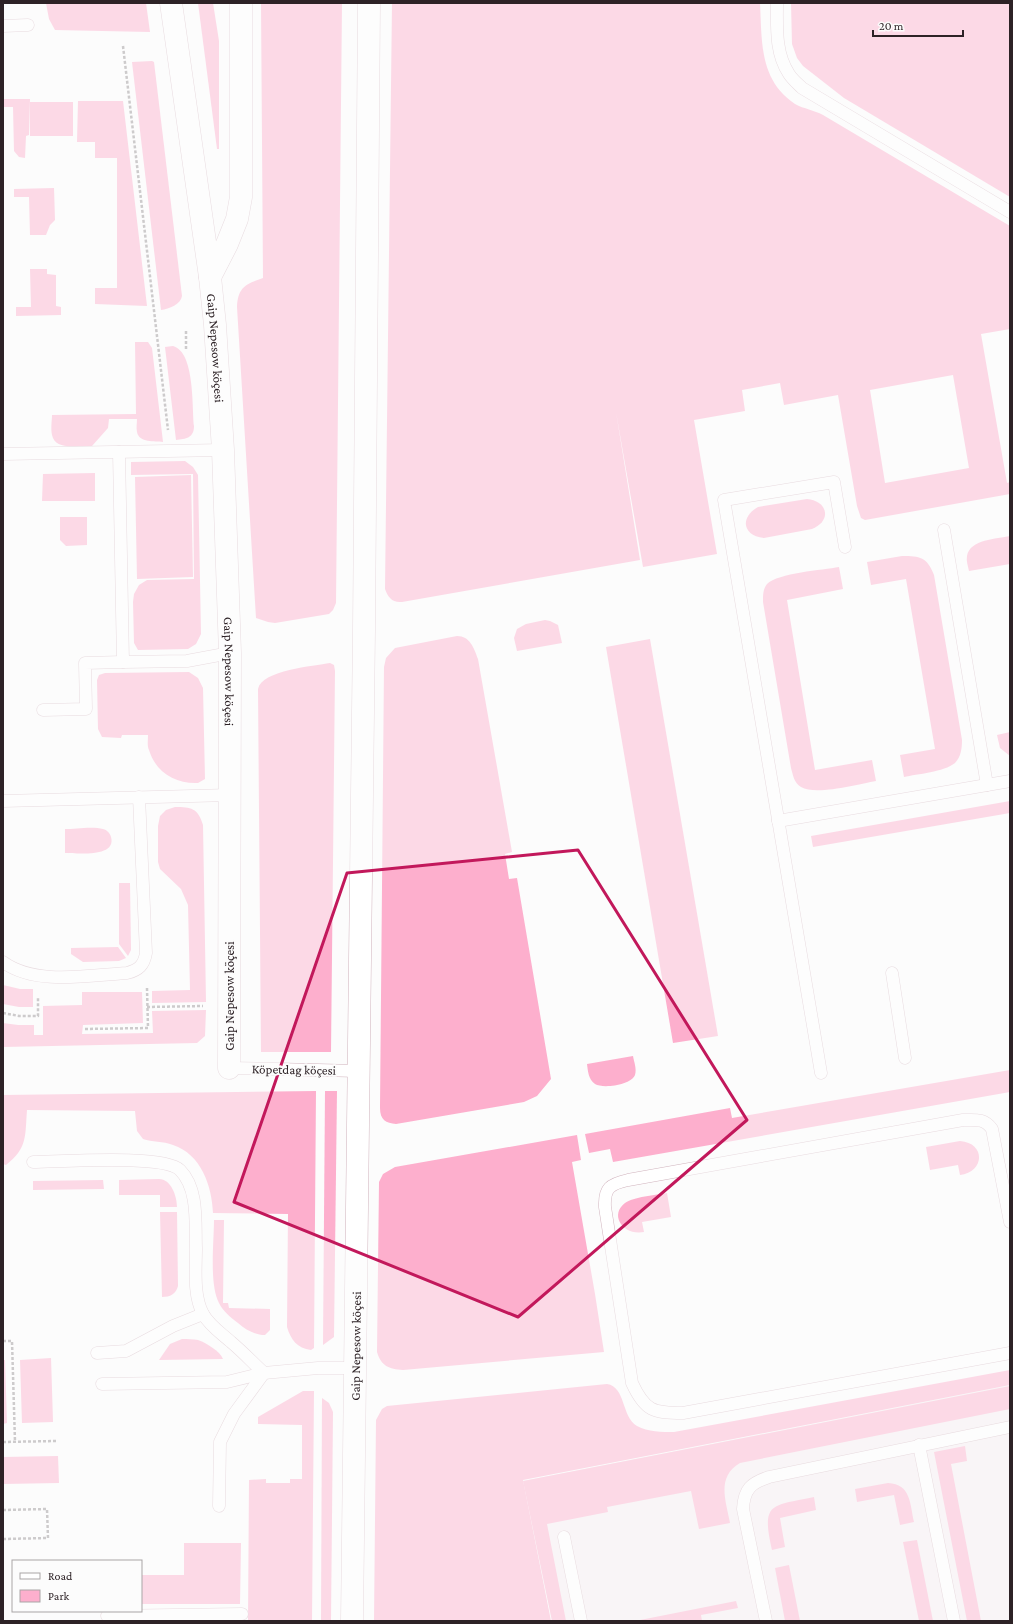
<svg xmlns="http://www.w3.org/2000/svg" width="1013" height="1624" font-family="'Crimson Pro',serif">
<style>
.built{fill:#f6eef1}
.green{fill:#fdafcd;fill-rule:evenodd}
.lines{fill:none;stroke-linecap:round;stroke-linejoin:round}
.service-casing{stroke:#d1b4be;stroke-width:13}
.minor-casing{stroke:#d1b4be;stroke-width:23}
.path{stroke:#959092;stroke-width:2.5;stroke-dasharray:3 2;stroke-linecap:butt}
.service{stroke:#fff;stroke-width:12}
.minor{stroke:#fff;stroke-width:22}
.marked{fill:none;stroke:#c2185b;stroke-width:3;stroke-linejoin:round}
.labels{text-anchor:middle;stroke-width:4;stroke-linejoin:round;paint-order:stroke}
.street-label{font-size:13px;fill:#2d2226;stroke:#fcfcfc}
</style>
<rect width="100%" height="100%" fill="#fcfcfc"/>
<path class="built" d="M 1010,1385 L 1010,1621 L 552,1621 L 523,1481 Z"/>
<g class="green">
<path d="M 46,3 L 146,3 L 150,32 L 55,30 L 49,19 Z"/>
<path d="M 198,3 L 213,3 L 219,41 L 219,149 L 217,149 Z"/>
<path d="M 261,3 L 342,3 L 336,603 L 333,610 L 329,614 L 275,623 L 268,622 L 256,618 L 237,307 C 238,287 246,284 263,278 Z"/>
<path d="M 392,3 L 760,3 C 762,41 759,80 795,104 C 804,109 814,110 823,115 L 1010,226 L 1010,329 L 981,334 L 1007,483 L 1010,482 L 1010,494 L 865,520 L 861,518 L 857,506 L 838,395 L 784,405 L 780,383 L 742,390 L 745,411 L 694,420 L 717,554 L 643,567 L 616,412 L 640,560 L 402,602 C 392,603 388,597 385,589 ZM 953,375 L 969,468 L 885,483 L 870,390 Z"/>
<path d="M 791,3 L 1010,3 L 1010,197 L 844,98 L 803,66 L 797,58 L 792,44 Z"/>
<path d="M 152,61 L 154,62 L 182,296 C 181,304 169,309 161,310 L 132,62 Z"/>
<path d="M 3,99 L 30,99 L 29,135 L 26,136 L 25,158 L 19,157 L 14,151 L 13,107 L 3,107 Z"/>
<path d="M 78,101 L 123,101 L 147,306 L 95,304 L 95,288 L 117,288 L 117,158 L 95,158 L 95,142 L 77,142 Z"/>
<rect x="30" y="102" width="43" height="34"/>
<path d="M 54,188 L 55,220 L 50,225 L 46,235 L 30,235 L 29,197 L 14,197 L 14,189 Z"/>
<path d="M 30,269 L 47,269 L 47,274 L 56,275 L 56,306 L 61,307 L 61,315 L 16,316 L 16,307 L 31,307 Z"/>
<path d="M 135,342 L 148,342 L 152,348 L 163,442 C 155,441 139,443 137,432 C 136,428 137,423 137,419 L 109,419 L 108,428 L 92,446 C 81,446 58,450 53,438 C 50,431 52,421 52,415 L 136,414 Z"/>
<path d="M 173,346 C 195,352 192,407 194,426 C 194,438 186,439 176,440 L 165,347 Z"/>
<path d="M 185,461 L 193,467 L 198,475 L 201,634 L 196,644 L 188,649 L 138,650 L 134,643 L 133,602 L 134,594 L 139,585 L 147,580 L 194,579 L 193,474 L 131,475 L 131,462 Z"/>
<path d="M 95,473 L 95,501 L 42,501 L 43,474 Z"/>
<path d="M 191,475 L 193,577 L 137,579 L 135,477 Z"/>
<path d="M 807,499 C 828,501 832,521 812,529 L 764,538 C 742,536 740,517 758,507 Z"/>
<path d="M 60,517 L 87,517 L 87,545 L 66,546 L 60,540 Z"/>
<path d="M 1010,536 L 1010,564 L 969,571 C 968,566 966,561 967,556 C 970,539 997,539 1010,536 Z"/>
<path d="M 902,556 C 920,556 927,557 934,575 L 962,740 C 962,748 961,757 955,763 C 944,772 917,774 904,777 L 900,755 L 935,749 L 906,579 L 871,585 L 867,562 Z"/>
<path d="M 839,567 L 843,589 L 787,600 L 815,770 L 872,760 L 876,781 C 858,784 816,796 801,787 C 794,783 793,775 791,768 L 763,602 C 763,595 763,589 767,584 C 778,573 823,570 839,567 Z"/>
<path d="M 545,620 L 550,621 L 558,625 L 562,643 L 517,651 L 514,638 L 517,629 L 526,624 Z"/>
<path d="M 457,636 C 470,636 474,648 478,659 L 512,852 L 505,854 L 509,879 L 517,878 L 551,1079 L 537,1096 L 524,1102 L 396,1124 C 386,1123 380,1120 380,1108 L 384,667 L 386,658 L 395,648 Z"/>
<path d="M 650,639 L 718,1036 L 673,1043 L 606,647 Z"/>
<path d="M 330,663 L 334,665 L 335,671 L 331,1052 L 261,1052 L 258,689 C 262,670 314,666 330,663 Z"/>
<path d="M 189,672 L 198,678 L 203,688 L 205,779 L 198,783 C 176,784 156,773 149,750 C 147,746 148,740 148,735 L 122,735 L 121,738 L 102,737 L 98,729 L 97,680 L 99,675 L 105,673 Z"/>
<path d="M 1010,732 L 1010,756 L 1000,748 L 997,735 Z"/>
<path d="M 1010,801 L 1010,813 L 813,847 L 811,836 Z"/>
<path d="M 175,807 C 191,807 198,808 203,825 L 206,1002 L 152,1003 L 152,991 L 190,990 L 188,905 L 181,889 L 160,869 L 158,862 L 158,826 L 160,816 L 166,810 Z"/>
<path d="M 65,829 C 75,829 93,826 103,829 C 107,830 110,833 111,837 C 117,858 76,853 65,853 Z"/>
<path d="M 119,883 L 130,883 L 131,950 L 128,956 L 119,944 Z"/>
<path d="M 118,947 L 126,958 L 119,961 L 83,962 L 71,954 L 71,948 Z"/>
<path d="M 3,985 L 20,989 L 33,989 L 33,1007 L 19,1007 L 3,1004 Z"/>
<path d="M 82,992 L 142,992 L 143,1023 L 83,1025 L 82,1034 L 153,1033 L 152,1011 L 206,1010 L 205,1036 L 197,1043 L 3,1047 L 3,1023 L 18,1025 L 34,1025 L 34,1035 L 43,1035 L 43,1006 L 82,1005 Z"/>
<path d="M 633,1056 C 634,1062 637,1069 635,1075 C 631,1085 603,1089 595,1084 C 588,1079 588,1071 587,1064 Z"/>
<path d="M 1010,1070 L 1010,1092 L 613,1162 L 610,1149 L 589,1153 L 585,1134 L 730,1108 L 732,1118 Z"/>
<path d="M 316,1091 L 314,1348 L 311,1350 C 297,1348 291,1340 287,1327 L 288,1214 L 213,1213 C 212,1186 201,1154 173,1145 C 163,1141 152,1142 143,1139 L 137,1131 L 135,1111 L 27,1110 C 25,1135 28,1148 6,1165 L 3,1164 L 3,1095 Z"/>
<path d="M 325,1091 L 337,1091 L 334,1337 L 323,1345 Z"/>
<path d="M 577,1135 L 581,1160 L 572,1162 L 595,1294 L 604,1352 L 403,1370 C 389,1369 381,1366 377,1352 L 379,1182 L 383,1174 L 395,1167 Z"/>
<path d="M 960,1141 C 986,1143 985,1172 960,1175 L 958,1165 L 930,1170 L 926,1147 Z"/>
<path d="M 159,1179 C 171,1179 177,1196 177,1207 L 160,1207 L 160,1195 L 119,1195 L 119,1180 Z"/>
<path d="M 103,1180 L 104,1189 L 33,1190 L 33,1181 Z"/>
<path d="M 667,1193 L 671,1217 L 642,1222 L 644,1232 C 623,1236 609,1215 625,1203 C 633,1197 656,1195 667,1193 Z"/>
<path d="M 160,1212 L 177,1212 L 178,1286 C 176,1294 170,1297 162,1297 Z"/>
<path d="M 214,1220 L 224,1220 L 223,1303 L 228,1303 L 229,1308 L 270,1309 L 270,1330 L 265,1335 C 255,1335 246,1330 238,1323 C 230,1317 223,1311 219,1303 C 209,1284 214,1242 214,1220 Z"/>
<path d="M 182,1339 C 187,1339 193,1339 198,1340 C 206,1343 220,1351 223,1359 L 159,1360 L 170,1344 Z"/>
<path d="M 51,1358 L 53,1422 L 22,1423 L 20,1360 Z"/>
<path d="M 3,1360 L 5,1360 L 7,1423 L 3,1424 Z"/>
<path d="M 1010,1370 L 1010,1385 L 523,1480 L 551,1621 L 374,1621 L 376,1420 L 382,1409 L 387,1406 L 607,1384 C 626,1387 621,1416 637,1426 C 648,1432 662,1432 674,1432 Z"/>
<path d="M 1010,1386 L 1010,1409 L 740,1463 C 716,1477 726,1501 730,1523 L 699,1529 L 691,1491 L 607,1507 L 608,1512 L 547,1524 L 566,1621 L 552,1621 L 523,1481 Z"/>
<path d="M 303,1391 L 314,1391 L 312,1621 L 248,1621 L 249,1480 L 266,1479 L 266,1483 L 290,1483 L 290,1479 L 302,1479 L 302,1425 L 258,1424 L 258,1417 Z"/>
<path d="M 322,1398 L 329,1403 L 333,1412 L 331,1621 L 321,1621 Z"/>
<path d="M 965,1446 L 967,1461 L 951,1464 L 981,1621 L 967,1621 L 934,1452 Z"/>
<path d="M 58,1456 L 59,1483 L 3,1484 L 3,1457 Z"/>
<path d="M 888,1483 C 911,1484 910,1504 914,1522 L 900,1525 L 894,1495 L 857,1502 L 855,1489 Z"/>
<path d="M 814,1497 L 816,1510 L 780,1518 L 785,1547 L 772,1550 C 761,1502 771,1506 814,1497 Z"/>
<path d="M 917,1540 L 933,1621 L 919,1621 L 903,1542 Z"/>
<path d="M 184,1543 L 241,1543 L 240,1604 L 141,1604 L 141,1575 L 184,1575 Z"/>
<path d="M 789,1565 L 800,1621 L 785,1621 L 775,1568 Z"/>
<path d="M 736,1601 L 738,1608 L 701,1615 L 702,1621 L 635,1621 Z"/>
</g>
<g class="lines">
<defs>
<g id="service">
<path d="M 777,3 C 777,27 775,53 789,74 C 792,79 798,84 802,88 L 1010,212"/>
<path d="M 3,26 L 28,25"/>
<path d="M 119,452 L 123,662 L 187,661 L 230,653"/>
<path d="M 3,454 L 223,450"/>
<path d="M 944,530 L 987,785"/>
<path d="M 43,710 L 86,709 L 85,663 L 123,662"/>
<path d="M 3,801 L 230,795"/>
<path d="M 778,821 L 1010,781"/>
<path d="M 3,962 C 36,986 89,975 127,973 C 139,970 144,965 146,953 L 139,797"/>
<path d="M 892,973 L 905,1058"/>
<path d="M 229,1068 L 359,1071"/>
<path d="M 821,1073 L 724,500 L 834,482 L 845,547"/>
<path d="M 33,1162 C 59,1162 164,1154 180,1170 C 199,1189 195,1224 196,1248 C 196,1269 193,1295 203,1314 C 210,1326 221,1333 231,1342 C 243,1352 253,1363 264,1373 L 234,1414 L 220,1442 L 219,1506"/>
<path d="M 1010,1222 L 992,1129 C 984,1118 975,1120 963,1120 L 628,1180 C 610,1184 604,1188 605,1207 L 632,1383 C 645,1411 653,1413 683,1413 L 1010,1353"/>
<path d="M 97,1353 L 126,1351 L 173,1326 L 203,1314"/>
<path d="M 102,1384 L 227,1382 L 264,1373 L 318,1368 L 354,1368"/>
<path d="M 919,1445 L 954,1621"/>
<path d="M 564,1537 L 581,1621"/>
<path d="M 107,1616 L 242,1614"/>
<path d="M 766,1621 L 743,1509 C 744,1489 751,1483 769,1477 L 1010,1427"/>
</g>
<g id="minor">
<path id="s1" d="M 171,3 L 210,277 L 215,325 L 223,450 L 230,653 L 229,1068"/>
<path d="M 210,277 L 227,244 L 237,219 L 241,197 L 241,3"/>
<path id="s2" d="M 352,1621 L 364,630 L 369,3"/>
</g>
</defs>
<use href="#service" class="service-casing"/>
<use href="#minor" class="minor-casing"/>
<g class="path">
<path d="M 123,46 L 168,430"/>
<path d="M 186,349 L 186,329"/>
<path d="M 147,1007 L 203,1006"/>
<path d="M 3,1013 L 19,1016 L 38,1016 L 38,997"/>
<path d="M 85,1029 L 148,1028 L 147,988"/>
<path d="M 3,1341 L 12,1341 L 15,1442"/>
<path d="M 3,1442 L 56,1441"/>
<path d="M 3,1510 L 47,1509 L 48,1538 L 3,1539"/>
</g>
<use href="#service" class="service"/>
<use href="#minor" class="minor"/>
</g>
<path d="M0 0H1013V1624H0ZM 578,850 L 747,1120 L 518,1317 L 234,1202 L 347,873 Z" fill="#fcfcfc" fill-opacity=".55" fill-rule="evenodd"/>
<path class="marked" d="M 578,850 L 747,1120 L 518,1317 L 234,1202 L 347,873 Z"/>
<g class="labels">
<g class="street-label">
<text dy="5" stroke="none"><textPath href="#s1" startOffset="348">Gaip Nepesow köçesi</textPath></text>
<text dy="5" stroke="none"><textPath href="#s1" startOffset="672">Gaip Nepesow köçesi</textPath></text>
<text transform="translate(229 996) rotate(-90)" y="5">Gaip Nepesow köçesi</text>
<text transform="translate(294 1069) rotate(1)" y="5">Köpetdag köçesi</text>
<text dy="5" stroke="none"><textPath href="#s2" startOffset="275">Gaip Nepesow köçesi</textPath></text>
</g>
</g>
<rect width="1013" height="1624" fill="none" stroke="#2d2226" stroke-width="8"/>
<rect x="12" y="1560" width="130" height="52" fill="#fcfcfc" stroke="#a9a5a6"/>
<rect x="20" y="1573" width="20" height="6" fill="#ffffff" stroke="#a9a5a6"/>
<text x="48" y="1580" font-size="12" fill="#2d2226">Road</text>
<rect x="20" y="1590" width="20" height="12" fill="#fdafcd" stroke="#a9a5a6"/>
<text x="48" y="1600" font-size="12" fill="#2d2226">Park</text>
<path d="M873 30v6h90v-6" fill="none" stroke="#2d2226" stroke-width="2"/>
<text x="879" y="30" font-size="12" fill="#2d2226" stroke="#fcfcfc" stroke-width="3" paint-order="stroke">20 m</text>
</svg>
